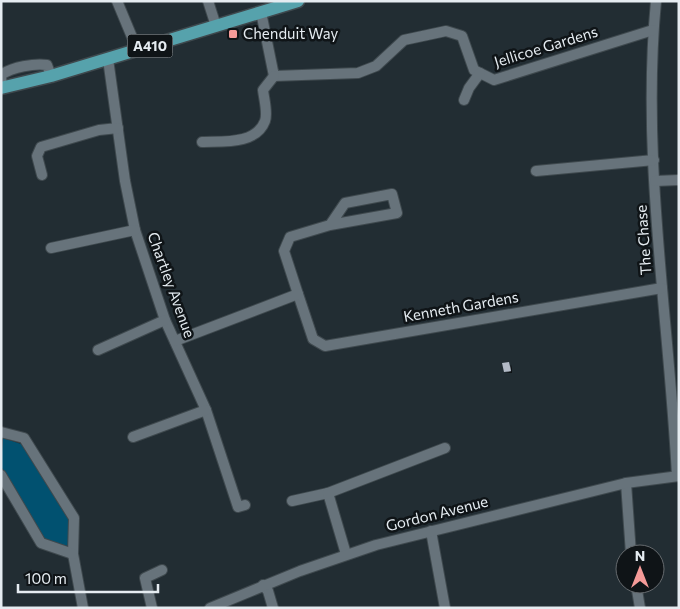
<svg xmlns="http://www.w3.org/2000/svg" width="680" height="609" font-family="Commissioner,sans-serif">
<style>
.green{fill:#015170}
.building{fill:#b4bbc7;filter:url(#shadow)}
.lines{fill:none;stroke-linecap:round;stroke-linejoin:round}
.minor-casing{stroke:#3f494e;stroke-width:12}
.major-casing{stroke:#3f494e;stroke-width:15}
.minor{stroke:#67737b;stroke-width:10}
.major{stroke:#56a2ac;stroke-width:12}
.poi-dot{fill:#f59b99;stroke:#0f1417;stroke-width:2}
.labels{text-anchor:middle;stroke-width:5;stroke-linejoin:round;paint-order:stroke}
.shield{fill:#0f1417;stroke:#a5abb0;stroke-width:1}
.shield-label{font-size:14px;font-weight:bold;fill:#e5ecf1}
.poi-label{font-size:15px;fill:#e5ecf1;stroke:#0f1417;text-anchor:start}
.street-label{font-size:15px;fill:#e5ecf1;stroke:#0f1417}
</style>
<defs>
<filter id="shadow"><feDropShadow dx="4" dy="4" stdDeviation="1" flood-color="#0009"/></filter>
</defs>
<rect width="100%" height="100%" fill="#222d33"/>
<path class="green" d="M 3,438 L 27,446 L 68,517 L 68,546 L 43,541 L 1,466 Z"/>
<path class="building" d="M 509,362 L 511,371 L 504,372 L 502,363 Z"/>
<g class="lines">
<defs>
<g id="minor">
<path d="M 117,1 L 137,49"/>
<path d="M 208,1 L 216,26"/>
<path d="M 656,1 C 641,159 669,318 677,476"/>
<path d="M 261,12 L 274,76 L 358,73 L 376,66 L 404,40 L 446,31 L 462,36 L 474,70 L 494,80 L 653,30"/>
<path d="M 108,59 L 125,181 L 135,230 L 165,320 L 206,410 L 238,507 L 245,505"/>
<path d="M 2,88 L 1,75 C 12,67 35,63 47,65 L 51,76"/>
<path d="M 464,100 L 469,88 L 480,73"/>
<path d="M 202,142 C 222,141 256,145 265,121 C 268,113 264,99 263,90 L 274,76"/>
<path d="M 536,171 L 654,160"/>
<path d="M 42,175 L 37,156 L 41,147 L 99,130 L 118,128"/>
<path d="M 655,181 L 679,180"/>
<path d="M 51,248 L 135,230"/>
<path d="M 298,294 L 313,339 L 325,346 L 662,288"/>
<path d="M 175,341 L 298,294 L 284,251 L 290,237 L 330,225 L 397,213 L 392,194 L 345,203 L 330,225"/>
<path d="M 98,350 L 165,320"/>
<path d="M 1,432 L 24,438 L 74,518 L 73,554 L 83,608"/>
<path d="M 133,437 L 206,410"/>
<path d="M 1,475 L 41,543 L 73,554"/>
<path d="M 626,483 L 631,554"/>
<path d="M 292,501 L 328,493"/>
<path d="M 431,531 L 445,608"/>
<path d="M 346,554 L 328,493 L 445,448"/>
<path d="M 636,584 L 640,608"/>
<path d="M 263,585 L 268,591 L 273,608"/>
<path d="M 152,608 L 145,578 L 162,570"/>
<path d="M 210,608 L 300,571 L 376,545 L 626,483 L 679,476"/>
</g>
<path id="major" d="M 1,88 L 51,76 L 298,1"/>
</defs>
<use href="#minor" class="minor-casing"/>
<use href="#major" class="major-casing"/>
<use href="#minor" class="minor"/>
<use href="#major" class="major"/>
</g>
<rect class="poi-dot" x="228" y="29" width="10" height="10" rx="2.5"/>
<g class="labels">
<rect class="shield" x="127.5" y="34.5" width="45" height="23" rx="4"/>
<g class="shield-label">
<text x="150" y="51">A410</text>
</g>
<g class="poi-label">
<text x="243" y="39">Chenduit Way</text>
</g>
<g class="street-label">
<text transform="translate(546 47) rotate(-17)" y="5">Jellicoe Gardens</text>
<text transform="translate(644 240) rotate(-94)" y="5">The Chase</text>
<text transform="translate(171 285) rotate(70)" y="5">Chartley Avenue</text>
<text transform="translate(461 307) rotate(-10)" y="5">Kenneth Gardens</text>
<text transform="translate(437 514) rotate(-14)" y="5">Gordon Avenue</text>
</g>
</g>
<rect width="680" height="609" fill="none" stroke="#e5ecf1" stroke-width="5"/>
<g transform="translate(640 569)"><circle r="24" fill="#0f1417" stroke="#656a6e"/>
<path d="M0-4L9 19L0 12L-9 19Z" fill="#f59b99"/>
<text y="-8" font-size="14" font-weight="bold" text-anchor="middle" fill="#e5ecf1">N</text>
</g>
<path d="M18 584v8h140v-8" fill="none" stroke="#e5ecf1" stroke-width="2.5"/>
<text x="25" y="584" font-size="15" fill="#e5ecf1" stroke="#0f1417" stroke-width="4" paint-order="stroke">100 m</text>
</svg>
